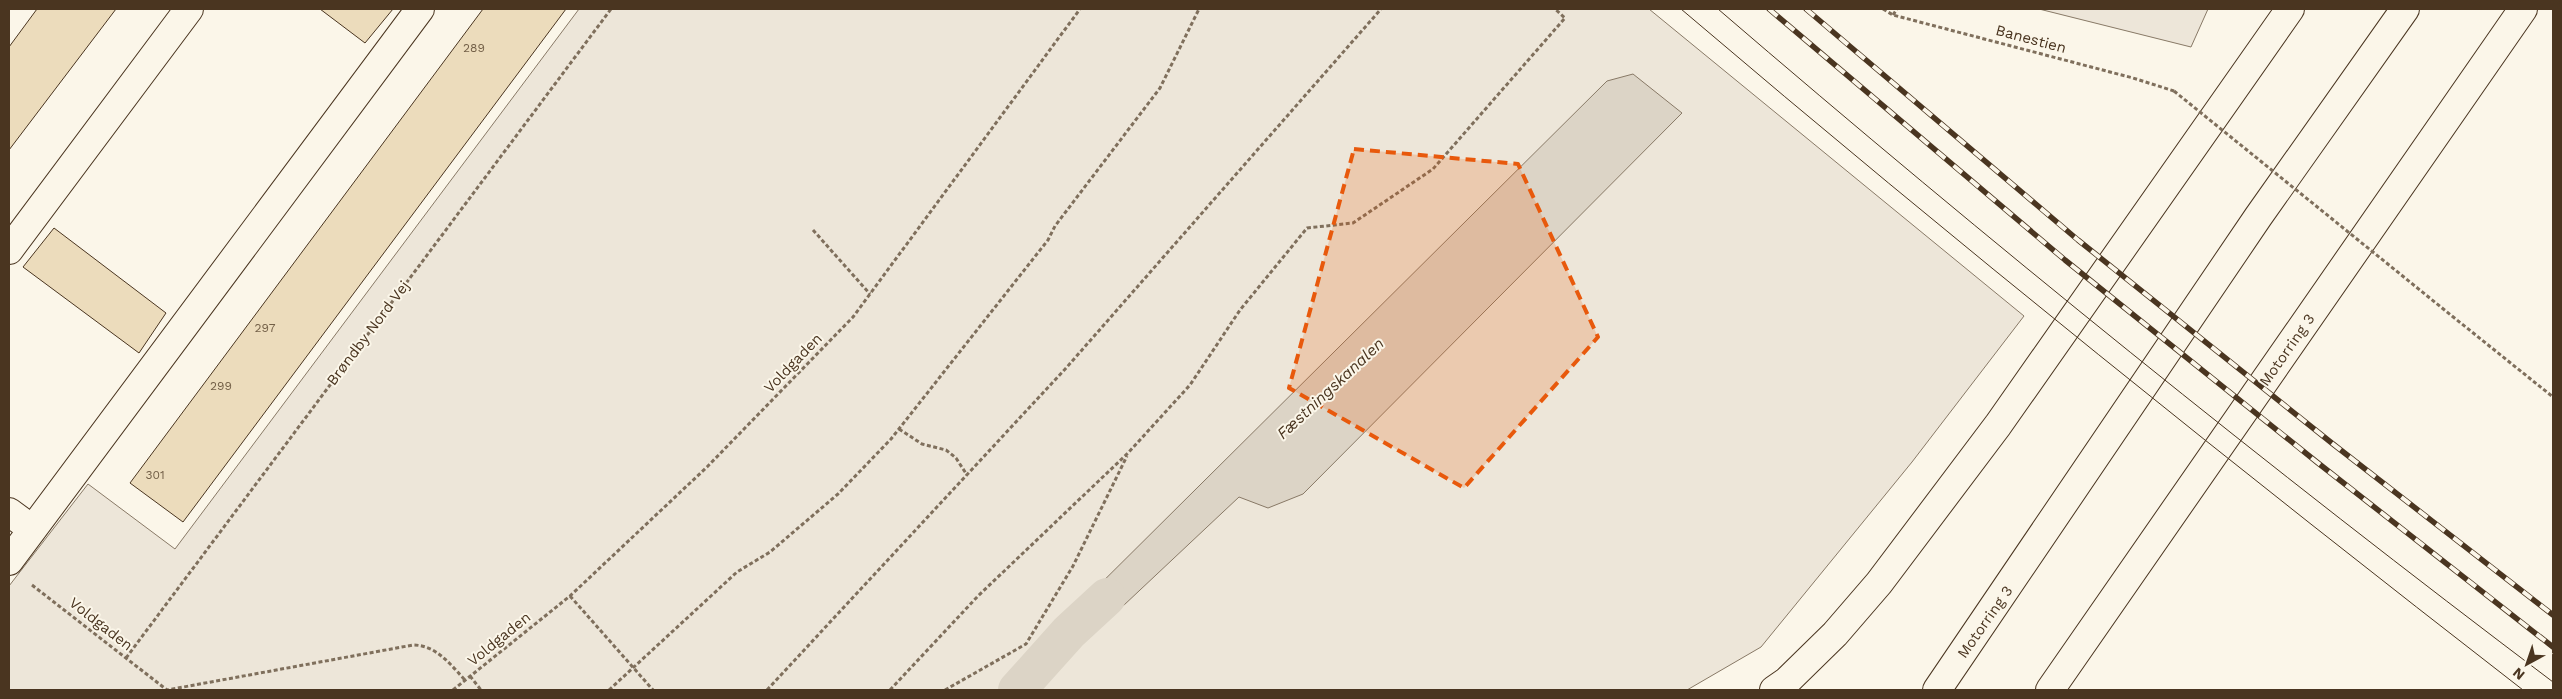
<svg xmlns="http://www.w3.org/2000/svg" width="2562" height="699" font-family="'Work Sans',sans-serif">
<style>
.green{fill:#ede6d9;stroke:#887966}
.water{fill:#dcd4c6;stroke:#887966}
.lines{fill:none;stroke-linecap:round;stroke-linejoin:round}
.canal{stroke:#dcd4c6;stroke-width:38}
.building{fill:#ecdcbc;stroke:#4a3520}
.minor-casing{stroke:#4a3520;stroke-width:30}
.motorway-casing{stroke:#4a3520;stroke-width:30}
.path{stroke:#7f6f5c;stroke-width:3;stroke-dasharray:4 2.5;stroke-linecap:butt}
.minor{stroke:#fbf6e9;stroke-width:28}
.motorway{stroke:#fbf6e9;stroke-width:28}
.tram{stroke:#4a3520;stroke-width:1}
.rail-casing{stroke:#4a3520;stroke-width:5.5}
.rail{stroke:#fbf6e9;stroke-width:4;stroke-dasharray:11;stroke-linecap:butt}
.path-bridge{stroke:#7f6f5c;stroke-width:3;stroke-dasharray:4 2.5;stroke-linecap:butt}
.marked{fill:#e8590c;fill-opacity:0.2;stroke:#e8590c;stroke-width:4;stroke-dasharray:10 6;stroke-linejoin:round}
.labels{text-anchor:middle;stroke-width:4;stroke-linejoin:round;paint-order:stroke}
.number-label{font-size:12px;fill:#725f47}
.street-label{font-size:15px;fill:#4a3520;stroke:#fbf6e9}
.water-label{font-size:16px;font-style:italic;fill:#4a3520;stroke:#fbf6e9}
</style>
<rect width="100%" height="100%" fill="#fbf6e9"/>
<g class="green">
<path d="M 579,9 L 1649,9 L 2024,316 L 1912,462 L 1761,647 L 1687,690 L 9,690 L 9,586 L 88,484 L 175,549 Z"/>
<path d="M 2039,9 L 2208,9 L 2191,47 Z"/>
</g>
<path class="water" d="M 1633,74 L 1682,113 L 1303,494 L 1268,508 L 1239,497 L 1090,637 C 1075,639 1070,634 1063,621 L 1607,81 Z"/>
<g class="lines">
<path class="canal" d="M 1017,690 L 1069,632 L 1107,597"/>
</g>
<g class="building">
<path d="M 37,9 L 116,9 L 9,150 L 9,47 Z"/>
<path d="M 320,9 L 393,9 L 365,43 Z"/>
<path d="M 483,9 L 566,9 L 183,522 L 130,483 Z"/>
<path d="M 54,228 L 166,313 L 139,353 L 23,267 Z"/>
</g>
<g class="lines">
<defs>
<g id="minor">
<path d="M 9,250 L 189,9"/>
<path d="M 9,512 L 32,529"/>
<path d="M 9,561 L 420,9"/>
</g>
<g id="motorway">
<path d="M 1774,690 L 1787,681 L 1835,634 L 1879,583 L 1998,425 L 2290,9"/>
<path d="M 1937,690 L 2258,217 L 2405,9"/>
<path d="M 2050,690 L 2523,9"/>
</g>
</defs>
<use href="#minor" class="minor-casing"/>
<use href="#motorway" class="motorway-casing"/>
<g class="path">
<path d="M 1883,9 L 1893,15 L 2133,78 L 2174,91"/>
<path d="M 1893,15 L 1897,9"/>
<path d="M 813,230 L 870,294"/>
<path d="M 2452,316 L 2553,397"/>
<path d="M 899,429 L 922,444 L 946,450 L 956,458 L 967,475"/>
<path d="M 32,585 L 167,690 L 413,645 C 436,645 450,664 465,680"/>
<path d="M 570,596 L 653,690"/>
<path d="M 126,658 L 611,9"/>
<path d="M 470,676 L 481,690"/>
<path d="M 453,690 L 570,596 L 707,467 L 853,317 L 1080,9"/>
<path d="M 609,690 L 737,572 L 770,552 L 838,494 L 891,439 L 1048,240 L 1055,226 L 1160,88 L 1199,9"/>
<path d="M 767,690 L 1067,367 L 1381,9"/>
<path d="M 890,690 L 978,596 L 1128,453 L 1190,385 L 1240,310 L 1307,228 L 1353,223 L 1433,169 L 1565,18 L 1555,9"/>
<path d="M 945,690 L 1026,644 L 1073,566 L 1127,456"/>
</g>
<use href="#minor" class="minor"/>
<use href="#motorway" class="motorway"/>
<g class="tram">
<path d="M 1681,9 C 1956,243 2238,469 2523,690"/>
<path d="M 1718,9 C 1989,242 2268,467 2553,682"/>
</g>
<defs>
<g id="rail">
<path d="M 1769,9 L 2065,260 L 2318,463 L 2553,647"/>
<path d="M 1806,9 L 2078,240 L 2333,444 L 2553,615"/>
</g>
</defs>
<use href="#rail" class="rail-casing"/>
<use href="#rail" class="rail"/>
<path class="path-bridge" d="M 2174,91 L 2452,316"/>
</g>
<path class="marked" d="M 1354,149 L 1518,164 L 1598,337 L 1464,488 L 1289,388 Z"/>
<g class="labels">
<g class="number-label">
<text x="474" y="52">289</text>
<text x="265" y="332">297</text>
<text x="221" y="390">299</text>
<text x="155" y="479">301</text>
</g>
<g class="street-label">
<text transform="translate(2031 39) rotate(15)" y="5">Banestien</text>
<text transform="translate(368 333) rotate(-53)" y="5">Brøndby Nord Vej</text>
<text transform="translate(2287 350) rotate(-55)" y="5">Motorring 3</text>
<text transform="translate(793 363) rotate(-46)" y="5">Voldgaden</text>
<text transform="translate(1985 622) rotate(-55)" y="5">Motorring 3</text>
<text transform="translate(101 624) rotate(38)" y="5">Voldgaden</text>
<text transform="translate(499 639) rotate(-39)" y="5">Voldgaden</text>
</g>
<g class="water-label">
<text transform="translate(1330 388) rotate(-43)" y="6">Fæstningskanalen</text>
</g>
</g>
<rect width="2562" height="699" fill="none" stroke="#4a3520" stroke-width="20"/>
<g transform="translate(2527 664) rotate(220)" stroke="#fbf6e9" stroke-width="4" paint-order="stroke">
<path d="M0-4L9 19L0 12L-9 19Z" fill="#4a3520"/>
<text y="-8" font-size="14" font-weight="bold" text-anchor="middle" fill="#4a3520">N</text>
</g>
</svg>
